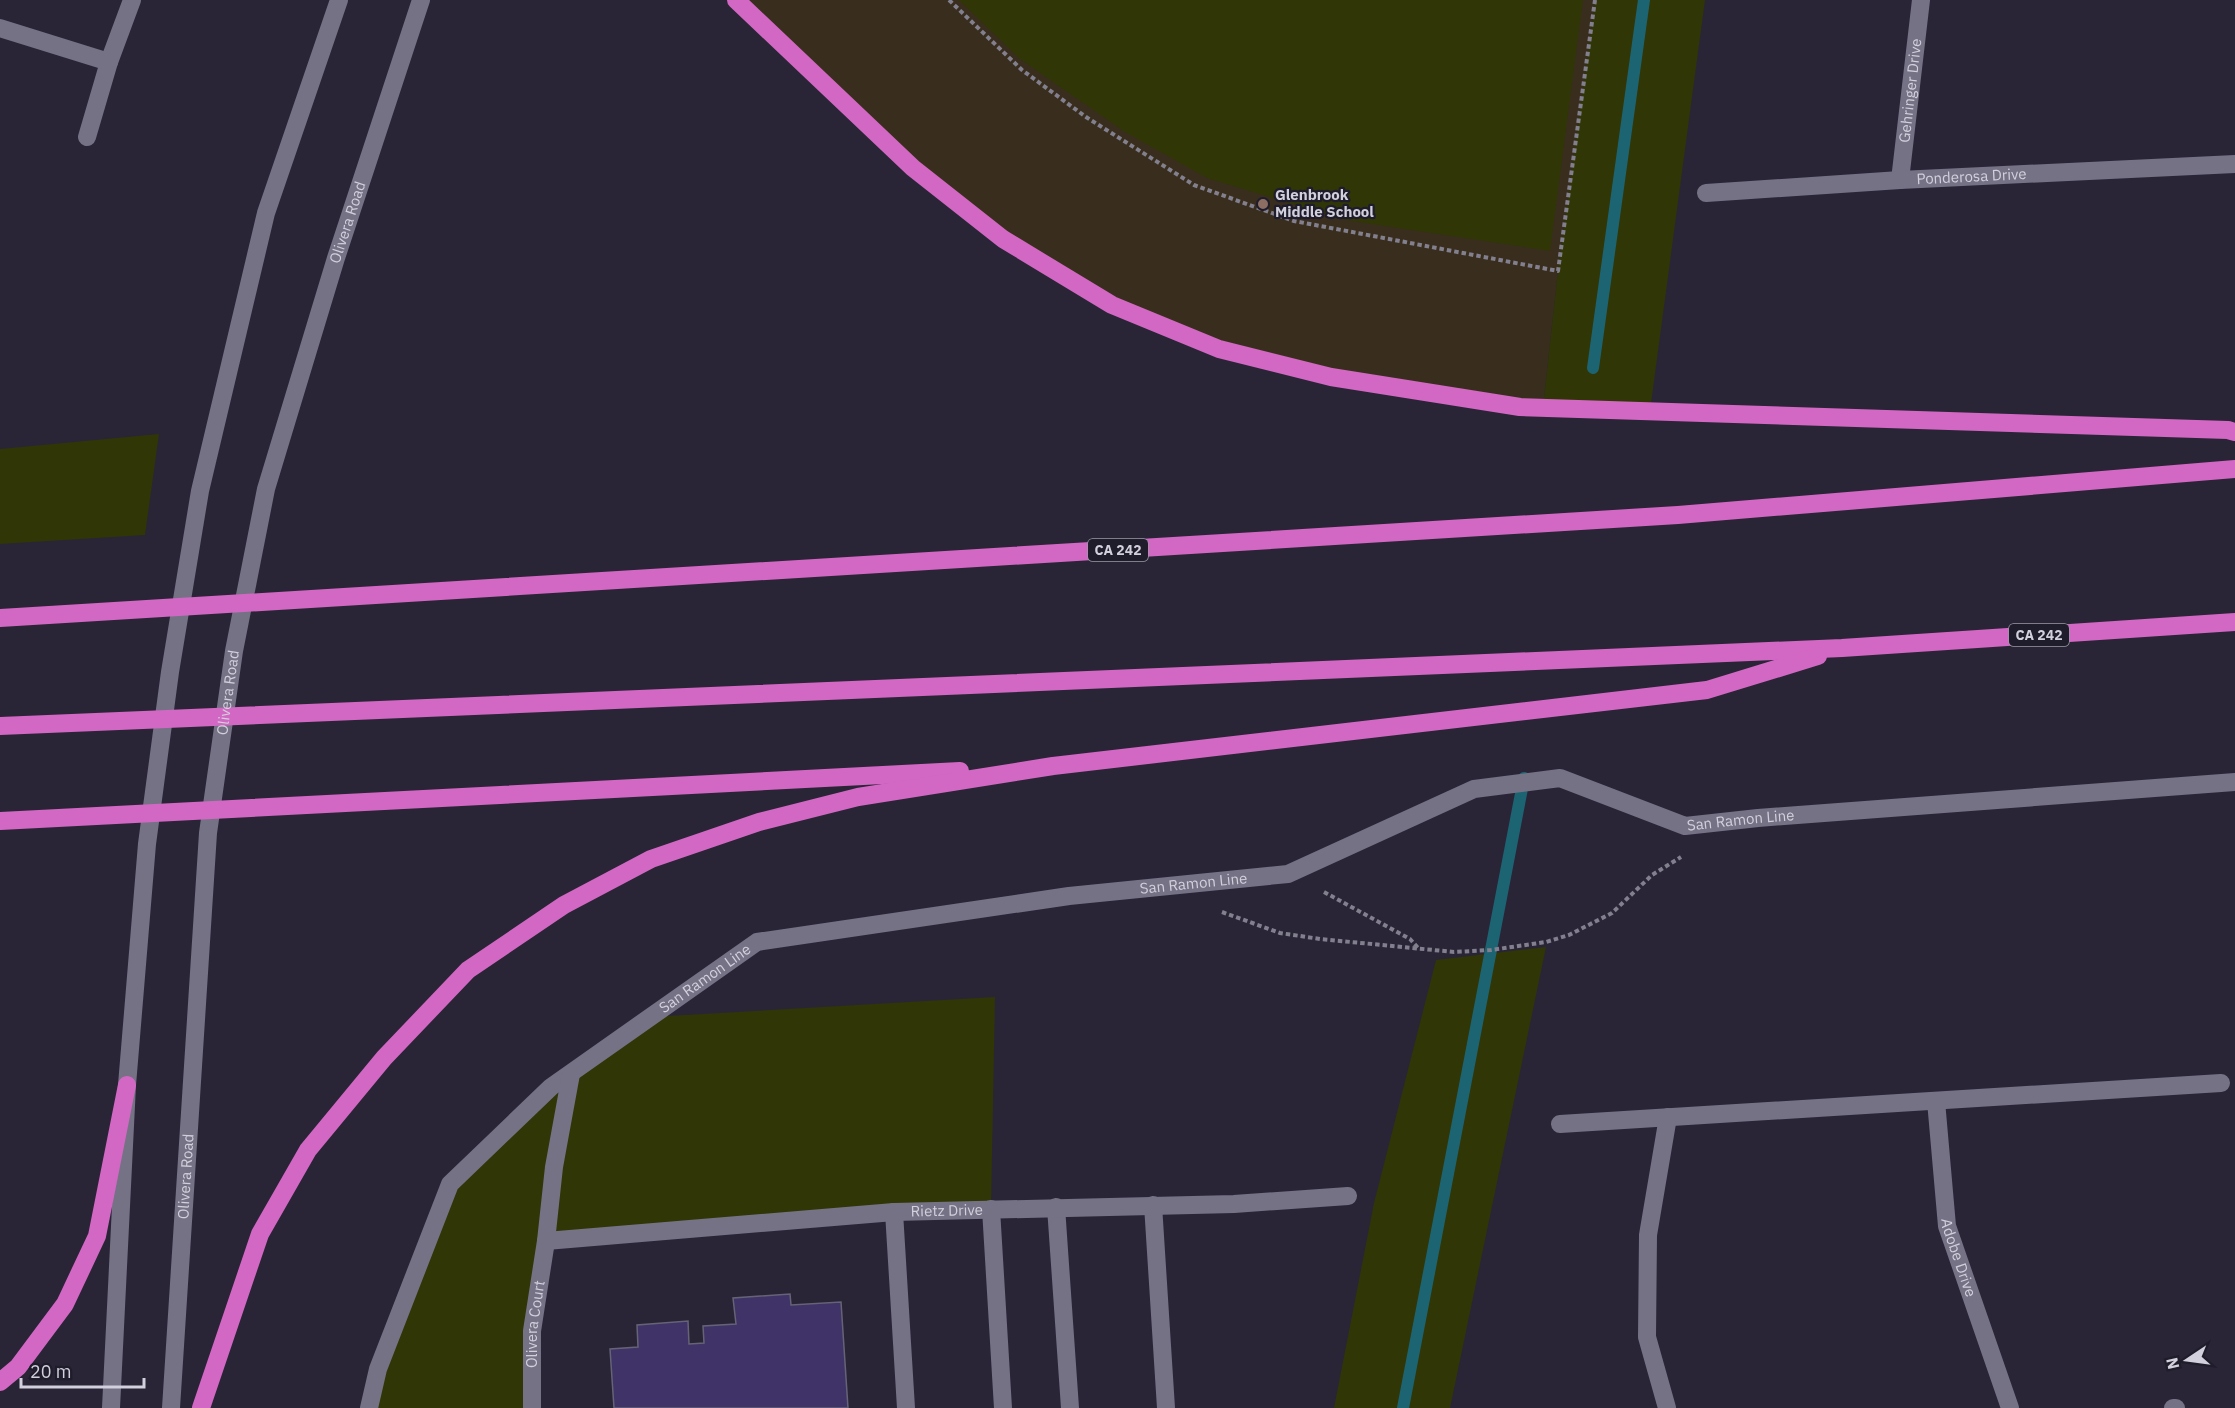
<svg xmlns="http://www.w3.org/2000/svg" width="2235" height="1408" font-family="'IBM Plex Sans',sans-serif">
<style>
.education{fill:#392e1e}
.green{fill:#313606}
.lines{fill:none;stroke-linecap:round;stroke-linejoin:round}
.stream{stroke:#1d6472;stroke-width:12}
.building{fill:#403367;stroke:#666377;stroke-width:1.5}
.path{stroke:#827f8e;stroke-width:4;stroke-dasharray:4.5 3;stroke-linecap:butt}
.minor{stroke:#757286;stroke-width:18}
.highway{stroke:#d268c3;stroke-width:18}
.education-dot{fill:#8d6e63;stroke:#1f1c2c;stroke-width:2}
.labels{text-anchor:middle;stroke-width:4.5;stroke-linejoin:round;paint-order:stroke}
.shield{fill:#1f1c2c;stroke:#9c9aa7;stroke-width:1.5}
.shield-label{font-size:14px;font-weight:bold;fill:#d2d0dc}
.street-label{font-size:15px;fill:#d2d0dc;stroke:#1f1c2c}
.poi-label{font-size:15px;font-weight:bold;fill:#d2d0dc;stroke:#1f1c2c;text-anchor:start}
</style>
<rect width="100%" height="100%" fill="#292537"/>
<path class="education" d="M 736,0 L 1595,0 L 1558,271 L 1543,407 L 1331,377 L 1112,305 L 1003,239 Z"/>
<g class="green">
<path d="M 959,0 L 1583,0 L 1550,251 L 1345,220 L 1207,178 L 1125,132 L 1020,59 Z"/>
<path d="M 1595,0 L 1705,0 L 1650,411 L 1543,407 L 1558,271 Z"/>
<path d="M 159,434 L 145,535 L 0,544 L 0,449 Z"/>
<path d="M 1546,947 L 1450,1408 L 1334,1408 L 1374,1203 L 1436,960 Z"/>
<path d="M 995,997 L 991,1209 L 547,1241 L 532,1408 L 369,1408 L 450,1184 L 571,1074 L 650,1017 Z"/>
</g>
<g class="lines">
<g class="stream">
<path d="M 1593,368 L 1644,0"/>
<path d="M 1403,1408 L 1524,778"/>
</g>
</g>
<path class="building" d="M 790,1294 L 791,1305 L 841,1302 L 848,1408 L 614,1408 L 610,1349 L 638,1347 L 637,1325 L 688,1321 L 689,1344 L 704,1343 L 703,1326 L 736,1324 L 733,1298 Z"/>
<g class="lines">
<g class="path">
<path d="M 949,0 L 1022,70 L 1086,117 L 1194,185 L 1294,221 L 1558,271 L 1595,0"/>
<path d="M 1324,892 L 1410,939 L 1419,949"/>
<path d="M 1222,912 L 1280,933 L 1320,939 L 1454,952 L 1491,950 L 1546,942 L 1569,935 L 1612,913 L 1652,875 L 1681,857"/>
</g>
<g class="minor">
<path d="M 0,28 L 109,62 L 87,137"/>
<path d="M 109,62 L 132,0"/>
<path id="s1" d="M 1900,180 L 1921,0"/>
<path id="s2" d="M 1706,193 L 1900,180 L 2235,164"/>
<path id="s3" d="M 1936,1101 L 1947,1226 L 2010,1408"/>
<path d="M 1560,1124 L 2221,1083"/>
<path d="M 1153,1205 L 1166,1408"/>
<path d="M 1056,1207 L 1070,1408"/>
<path d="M 991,1209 L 1003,1408"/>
<path d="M 894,1212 L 906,1408"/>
<path id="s4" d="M 546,1241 L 894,1212 L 1234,1204 L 1348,1196"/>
<path d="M 111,1408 L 127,1085 L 147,844 L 170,672 L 200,491 L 266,213 L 339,0"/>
<path id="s5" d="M 171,1408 L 208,833 L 234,651 L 266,489 L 336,258 L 421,0"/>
<path id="s6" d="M 369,1408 L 378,1369 L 450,1184 L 551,1087 L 757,942 L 1069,896 L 1288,874 L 1474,789 L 1560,778 L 1685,826 L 1758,818 L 2235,782"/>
<path id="s7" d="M 532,1408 L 532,1331 L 546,1241 L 554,1167 L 571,1074"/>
<path d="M 1667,1408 L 1647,1337 L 1648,1235 L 1668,1117"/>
<path d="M 2173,1408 L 2176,1408"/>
</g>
<g class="highway">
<path d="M 736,0 L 913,168 L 1003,239 L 1112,305 L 1219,349 L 1331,377 L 1520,407 L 2228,430 L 2235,432"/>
<path d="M 0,618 L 1678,515 L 2235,469"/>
<path d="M 0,726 L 1842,648 L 2235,622"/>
<path d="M 0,821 L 960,771"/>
<path d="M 0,1382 L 18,1367 L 65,1304 L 97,1236 L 127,1085"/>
<path d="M 201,1408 L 260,1234 L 308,1150 L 384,1058 L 468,970 L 564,905 L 651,859 L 759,822 L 858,797 L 1053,766 L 1707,690 L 1818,656"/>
</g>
</g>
<circle class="education-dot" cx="1263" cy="204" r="6"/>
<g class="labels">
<g class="shield">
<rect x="1088" y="539" width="60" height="22" rx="4.5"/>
<rect x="2009" y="624" width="60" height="22" rx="4.5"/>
</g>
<g class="shield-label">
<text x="1118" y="555">CA 242</text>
<text x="2039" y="640">CA 242</text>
</g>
<g class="street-label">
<text dy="5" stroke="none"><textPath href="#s1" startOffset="90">Gehringer Drive</textPath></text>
<text dy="5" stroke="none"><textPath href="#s2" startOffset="266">Ponderosa Drive</textPath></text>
<text dy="5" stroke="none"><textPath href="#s5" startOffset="1204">Olivera Road</textPath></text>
<text dy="5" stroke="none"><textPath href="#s5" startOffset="718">Olivera Road</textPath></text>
<text dy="5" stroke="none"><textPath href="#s6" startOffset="1647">San Ramon Line</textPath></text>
<text dy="5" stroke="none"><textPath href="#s6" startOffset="1071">San Ramon Line</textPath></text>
<text dy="5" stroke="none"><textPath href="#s6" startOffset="567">San Ramon Line</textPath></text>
<text dy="5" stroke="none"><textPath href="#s5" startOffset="232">Olivera Road</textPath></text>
<text dy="5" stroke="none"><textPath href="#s4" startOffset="402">Rietz Drive</textPath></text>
<text dy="5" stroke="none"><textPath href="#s3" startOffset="159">Adobe Drive</textPath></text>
<text dy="5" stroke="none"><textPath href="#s7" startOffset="84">Olivera Court</textPath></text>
</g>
<g class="poi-label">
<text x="1275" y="200">Glenbrook<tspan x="1275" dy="17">Middle School</tspan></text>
</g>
</g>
<g transform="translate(2187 1360) rotate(257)" stroke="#1f1c2c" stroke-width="4.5" paint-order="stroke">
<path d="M0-4.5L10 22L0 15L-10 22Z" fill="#d2d0dc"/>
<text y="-9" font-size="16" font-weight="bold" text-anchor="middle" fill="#d2d0dc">N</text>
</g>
<path d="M21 1378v9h123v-9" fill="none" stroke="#d2d0dc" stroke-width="3"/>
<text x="30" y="1378" font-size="18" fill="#d2d0dc" stroke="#1f1c2c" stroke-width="4.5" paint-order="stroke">20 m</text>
</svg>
